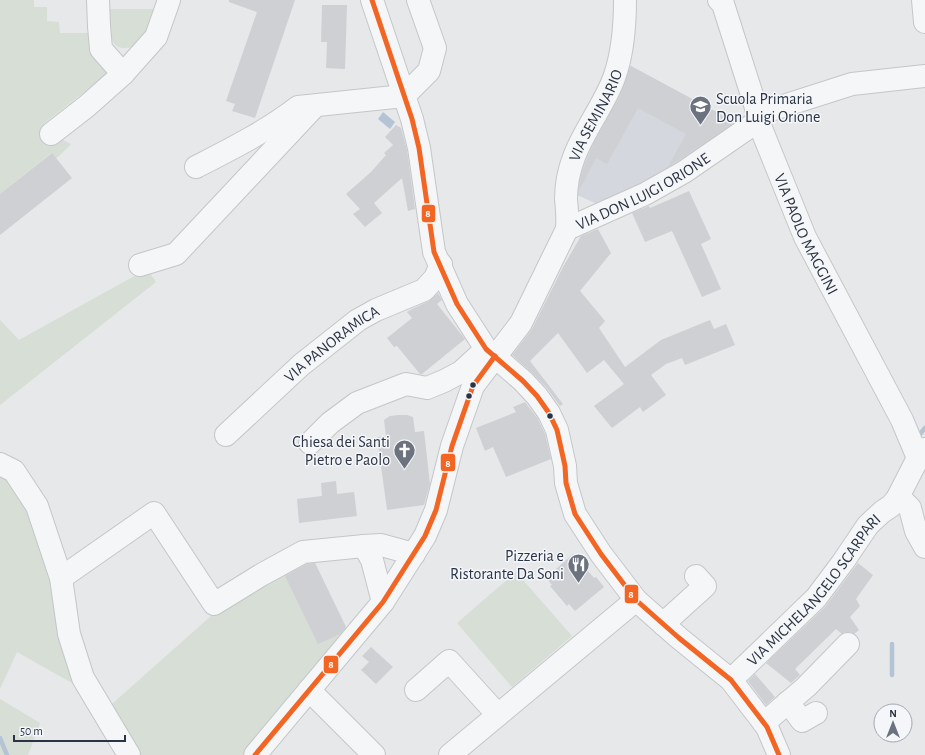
<svg xmlns="http://www.w3.org/2000/svg" width="925" height="755" font-family="'Alegreya Sans',sans-serif">
<style>
.built{fill:#d4d7dd}
.green{fill:#d6ded6}
.water{fill:#b4c4d5}
.lines{fill:none;stroke-linecap:round;stroke-linejoin:round}
.stream{stroke:#b4c4d5;stroke-width:4.5}
.building{fill:#ced0d3}
.minor-casing{stroke:#c4c6c8;stroke-width:24}
.minor{stroke:#f5f6f7;stroke-width:22}
.bus-1-casing{stroke:#f4f6f9;stroke-width:8}
.bus-1{stroke:#f26522;stroke-width:5}
.bus-dot{fill:#2b3445;stroke:#f4f6f9;stroke-width:1.5}
.labels{text-anchor:middle;stroke-width:3;stroke-linejoin:round;paint-order:stroke}
.poi-label{font-size:16px;fill:#2b3445;stroke:#f4f6f9;text-anchor:end}
.street-label{font-size:16px;fill:#2b3445;stroke:#f4f6f9}
.line-badge{stroke:#f4f6f9;stroke-width:1.5}
.badge-label{font-size:11px;text-anchor:middle;font-weight:bold;fill:#fff}
</style>
<rect width="100%" height="100%" fill="#e6e8ea"/>
<path class="built" d="M 627,64 L 733,121 L 730,124 L 736,131 L 604,207 L 570,192 Z"/>
<g class="green">
<path d="M 0,0 L 34,0 L 34,7 L 47,7 L 47,21 L 59,22 L 60,33 L 92,33 L 109,67 L 106,75 L 43,124 L 51,134 L 71,144 L 56,159 L 51,153 L 0,194 Z"/>
<path d="M 110,9 L 155,9 C 152,16 144,39 139,43 C 136,47 129,48 125,48 C 106,49 110,21 110,9 Z"/>
<path d="M 147,269 L 156,282 L 0,405 L 0,320 L 19,340 Z"/>
<path d="M 0,472 L 8,477 L 28,509 L 45,547 L 72,683 L 17,652 L 0,689 Z"/>
<path d="M 312,557 L 349,634 L 244,753 L 246,755 L 136,755 L 112,704 L 230,599 Z"/>
<path d="M 516,572 L 572,636 L 512,687 L 457,623 Z"/>
<path d="M 0,699 L 40,723 L 28,755 L 0,755 Z"/>
</g>
<path class="water" d="M 383,112 L 395,122 L 390,129 L 378,119 Z"/>
<g class="lines">
<g class="stream">
<path d="M 917,438 L 925,428"/>
<path d="M 892,675 L 892,644"/>
<path d="M 0,738 L 7,755"/>
</g>
</g>
<g class="building">
<path d="M 229,0 L 295,0 L 255,118 L 232,111 L 235,104 L 226,101 L 257,12 L 229,2 Z"/>
<path d="M 322,5 L 347,5 L 345,69 L 326,68 L 327,42 L 321,42 Z"/>
<path d="M 631,66 L 733,121 L 731,125 L 668,167 L 686,134 L 638,108 L 607,164 L 596,158 L 579,191 L 581,175 L 586,162 L 594,143 L 621,94 Z"/>
<path d="M 396,125 L 401,128 L 407,150 L 415,209 L 408,211 L 402,178 L 374,203 L 382,213 L 365,227 L 353,214 L 360,209 L 346,194 L 371,172 L 386,155 L 384,153 L 393,145 L 385,137 Z"/>
<path d="M 52,153 L 72,178 L 0,235 L 0,194 Z"/>
<path d="M 689,191 L 711,239 L 701,244 L 721,289 L 702,297 L 672,231 L 645,242 L 632,213 L 649,206 L 650,208 Z"/>
<path d="M 598,229 L 611,253 L 580,291 L 605,321 L 599,328 L 625,367 L 661,340 L 710,320 L 714,329 L 726,324 L 735,345 L 685,365 L 682,358 L 666,364 L 651,375 L 666,395 L 643,412 L 640,407 L 612,428 L 594,406 L 624,384 L 604,360 L 587,373 L 558,333 L 530,361 L 563,404 L 560,406 L 546,387 L 531,372 L 512,355 L 532,329 L 563,267 L 581,236 Z"/>
<path d="M 438,293 L 442,300 L 437,304 L 465,339 L 422,374 L 420,374 L 397,346 L 394,347 L 387,338 L 412,318 L 407,312 L 412,309 L 429,301 Z"/>
<path d="M 525,402 L 538,419 L 545,434 L 551,459 L 506,477 L 493,447 L 485,451 L 476,428 L 516,412 L 513,407 Z"/>
<path d="M 398,415 L 407,415 L 413,417 L 415,432 L 424,431 L 430,484 L 424,505 L 387,510 L 377,437 L 386,436 L 384,420 L 390,416 Z"/>
<path d="M 336,481 L 337,494 L 354,492 L 357,516 L 299,523 L 297,499 L 322,496 L 321,483 Z"/>
<path d="M 573,554 L 594,578 L 596,577 L 604,587 L 575,611 L 569,604 L 567,606 L 550,586 L 552,585 L 546,578 Z"/>
<path d="M 315,563 L 346,627 L 340,634 L 318,644 L 285,576 L 307,564 Z"/>
<path d="M 858,563 L 873,575 L 856,599 L 860,606 L 850,617 L 859,630 L 854,634 L 851,632 L 845,632 L 842,634 L 836,629 L 795,669 L 800,675 L 791,683 L 766,663 L 825,607 Z"/>
<path d="M 371,647 L 393,667 L 376,684 L 361,670 L 369,662 L 362,656 Z"/>
<path d="M 755,674 L 775,697 L 766,705 L 748,681 Z"/>
</g>
<g class="lines">
<defs>
<g id="minor">
<path d="M 98,0 L 99,26 L 101,49 L 123,74"/>
<path d="M 372,0 L 412,119 L 419,148 L 434,252 L 457,304 L 486,349 L 523,381 L 537,396 L 549,413 L 557,430 L 565,466 L 566,483 L 575,514 L 601,554 L 636,600 L 679,638 L 731,680 L 767,727 L 779,755"/>
<path id="s1" d="M 719,0 L 723,4 L 758,114 L 758,121 L 805,237 L 902,420 L 918,458"/>
<path d="M 923,0 L 925,22"/>
<path d="M 758,114 L 852,84 L 925,76"/>
<path d="M 51,134 L 87,106 L 123,74 L 156,37 L 169,0"/>
<path d="M 196,167 C 231,149 267,131 298,107 L 404,96 L 429,71 L 435,48 L 418,0"/>
<path id="s2" d="M 567,229 C 568,219 567,209 566,199 C 566,185 569,170 574,157 C 584,130 604,105 614,78 C 623,53 625,27 625,0"/>
<path d="M 140,265 L 176,254 L 313,108"/>
<path id="s3" d="M 226,435 L 301,365 L 358,320 L 376,310 L 424,290 L 435,278 L 441,264"/>
<path d="M 310,443 L 330,423 L 357,403 L 406,384 L 427,388 L 444,381 L 461,372 L 486,349"/>
<path d="M 0,464 L 14,471 L 37,506 L 61,578 L 69,634 L 83,678 L 129,755"/>
<path d="M 897,499 L 904,502 L 910,508 L 916,531 L 925,547"/>
<path d="M 364,546 L 372,560 L 383,602"/>
<path d="M 61,578 L 154,513 L 214,604 L 261,575 L 303,552 L 364,546 L 381,545 L 414,554"/>
<path d="M 663,624 L 705,586 L 696,576"/>
<path id="s4" d="M 731,680 L 816,598 L 843,562 L 868,525 L 882,512 L 891,506 L 897,499 L 918,458 L 925,449"/>
<path d="M 309,690 L 374,755"/>
<path d="M 416,690 L 449,661 L 498,715"/>
<path d="M 788,702 L 802,721 L 816,713"/>
<path d="M 764,723 L 806,687 L 848,644"/>
<path id="s5" d="M 255,755 L 383,602 L 425,536 L 436,510 L 452,446 L 473,386 L 521,323 L 567,229 L 645,194 L 684,172 L 758,121"/>
<path d="M 450,755 L 636,600"/>
</g>
</defs>
<use href="#minor" class="minor-casing"/>
<use href="#minor" class="minor"/>
<defs>
<g id="bus-1">
<path d="M 372,0 L 412,119 L 419,148 L 434,252 L 457,304 L 486,349 L 523,381 L 537,396 L 549,413 L 557,430 L 565,466 L 566,483 L 575,514 L 601,554 L 636,600 L 679,638 L 731,680 L 767,727 L 779,755"/>
<path d="M 255,755 L 383,602 L 425,536 L 436,510 L 452,446 L 473,386 L 495,356"/>
</g>
</defs>
<use href="#bus-1" class="bus-1-casing"/>
<use href="#bus-1" class="bus-1"/>
</g>
<defs>
<symbol id="school-pin" viewBox="-11 -11 22 30"><path d="M0 17L-7.5 6A9.5 9.5 0 1 1 7.5 6Z" fill="#6c737f" stroke="#f4f6f9"/><path d="M0-5L7-2L0 1L-7-2ZM-4 1L0 2.5L4 1V4Q0 6-4 4Z" fill="#fff"/></symbol>
<symbol id="church-pin" viewBox="-11 -11 22 30"><path d="M0 17L-7.5 6A9.5 9.5 0 1 1 7.5 6Z" fill="#6c737f" stroke="#f4f6f9"/><path d="M-1.2-6h2.4v3.5h3.3v2.4h-3.3V6h-2.4V-.1h-3.3v-2.4h3.3Z" fill="#fff"/></symbol>
<symbol id="restaurant-pin" viewBox="-11 -11 22 30"><path d="M0 17L-7.5 6A9.5 9.5 0 1 1 7.5 6Z" fill="#6c737f" stroke="#f4f6f9"/><path d="M-5-6h1v4h1v-4h1v4h1v-4h1v5L-1.5 .5V6h-2V.5L-5-1ZM5-6V6H3V1.5H1.5Q1.5-4 5-6Z" fill="#fff"/></symbol>
</defs>
<g fill-rule="evenodd">
<use href="#school-pin" x="688" y="94" width="25" height="34"/>
<use href="#church-pin" x="392" y="438" width="25" height="34"/>
<use href="#restaurant-pin" x="566" y="552" width="25" height="34"/>
</g>
<g class="bus-dot">
<circle cx="473" cy="385" r="3.5"/>
<circle cx="469" cy="396" r="3.5"/>
<circle cx="550" cy="416" r="3.5"/>
</g>
<g class="labels">
<g class="poi-label">
<text x="716" y="104" text-anchor="start">Scuola Primaria<tspan x="716" dy="18">Don Luigi Orione</tspan></text>
<text x="390" y="447">Chiesa dei Santi<tspan x="390" dy="18">Pietro e Paolo</tspan></text>
<text x="564" y="561">Pizzeria e<tspan x="564" dy="18">Ristorante Da Soni</tspan></text>
</g>
<g class="street-label">
<text dy="6" stroke="none"><textPath href="#s2" startOffset="120">VIA SEMINARIO</textPath></text>
<text dy="6" stroke="none"><textPath href="#s5" startOffset="704">VIA DON LUIGI ORIONE</textPath></text>
<text dy="6" stroke="none"><textPath href="#s1" startOffset="251">VIA PAOLO MAGGINI</textPath></text>
<text dy="6" stroke="none"><textPath href="#s3" startOffset="140">VIA PANORAMICA</textPath></text>
<text dy="6" stroke="none"><textPath href="#s4" startOffset="123">VIA MICHELANGELO SCARPARI</textPath></text>
</g>
</g>
<g class="line-badge">
<rect x="421" y="204" width="15" height="19" rx="4" fill="#f26522"/>
<rect x="440" y="453" width="16" height="19" rx="4" fill="#f26522"/>
<rect x="624" y="584" width="15" height="20" rx="4" fill="#f26522"/>
<rect x="323" y="655" width="16" height="19" rx="4" fill="#f26522"/>
</g>
<g class="badge-label">
<text x="428" y="217">8</text>
<text x="448" y="467">8</text>
<text x="631" y="598">8</text>
<text x="331" y="668">8</text>
</g>
<g transform="translate(893 723)"><circle r="19" fill="#f4f6f9" stroke="#a4a8b1"/>
<path d="M0-3L7 15L0 10L-7 15Z" fill="#6c737f"/>
<text y="-6" font-size="11" font-weight="bold" text-anchor="middle" fill="#2b3445">N</text>
</g>
<path d="M14 735v6h111v-6" fill="none" stroke="#2b3445" stroke-width="2"/>
<text x="20" y="735" font-size="12" fill="#2b3445" stroke="#f4f6f9" stroke-width="3" paint-order="stroke">50 m</text>
</svg>
